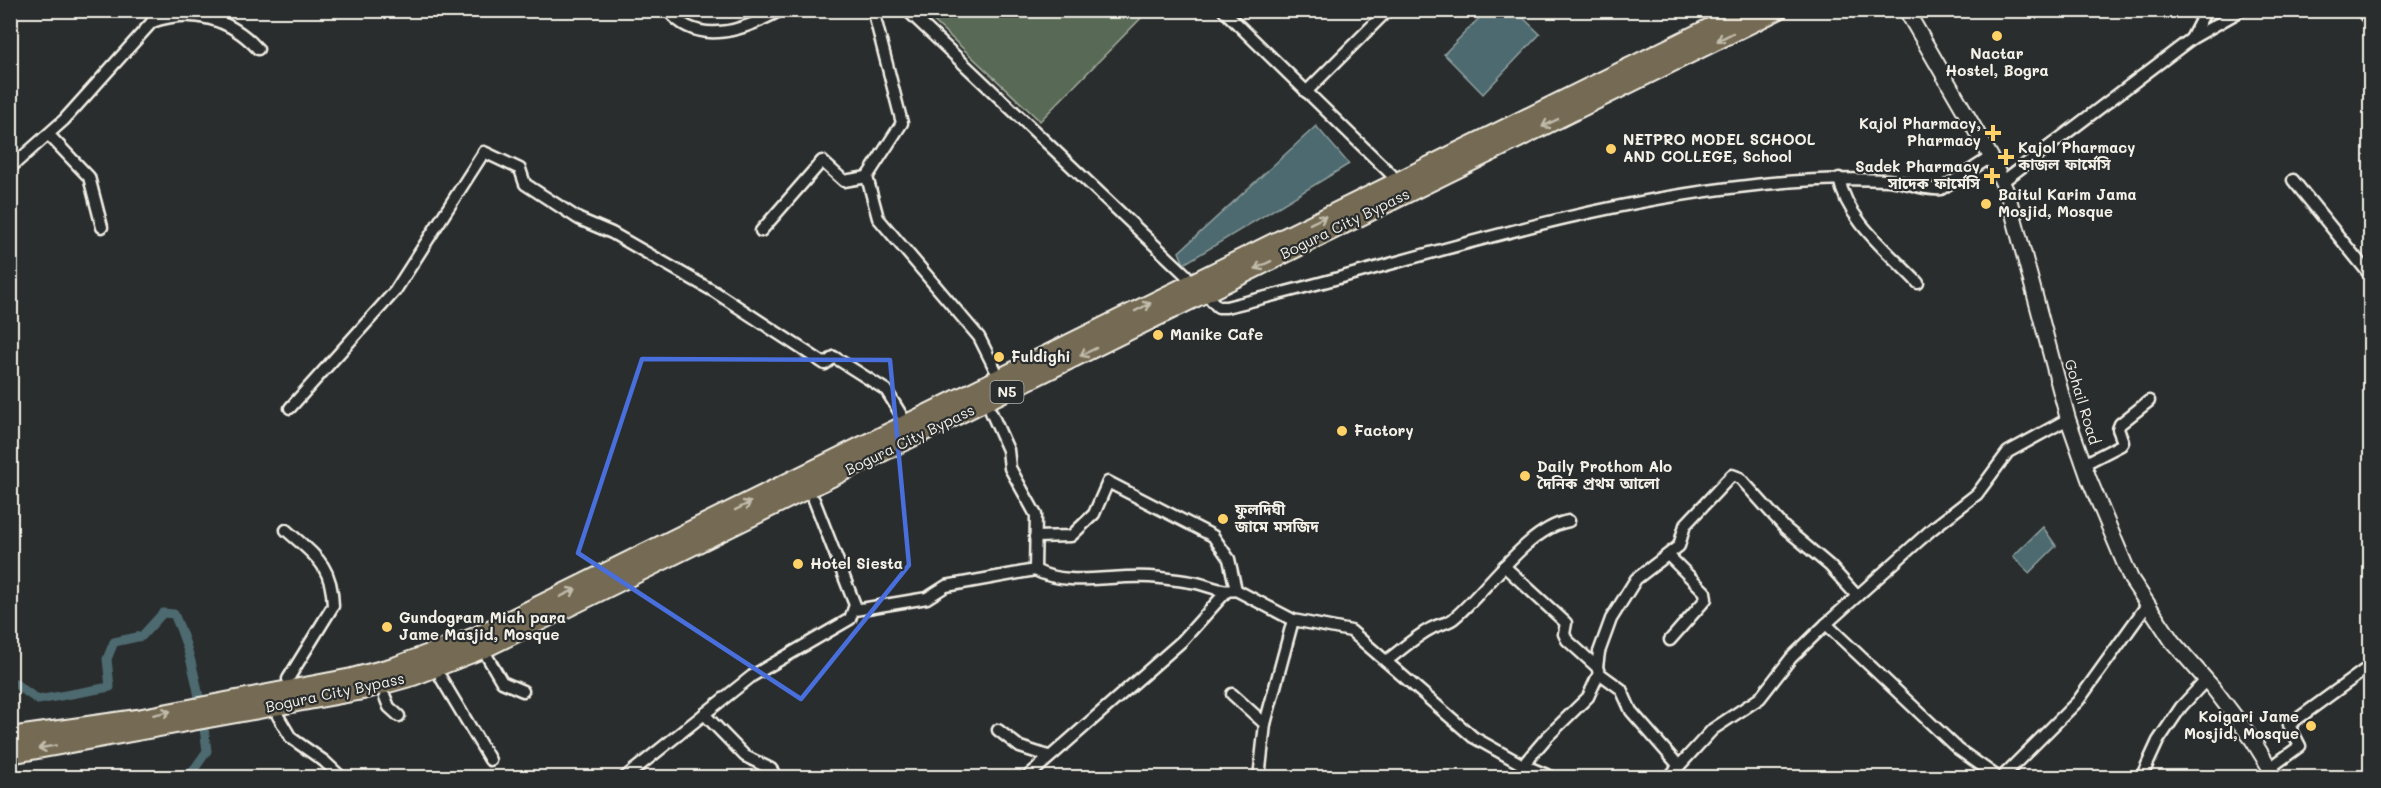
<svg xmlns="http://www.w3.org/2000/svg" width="2381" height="788" font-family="Mali,'Noto Sans Bengali',sans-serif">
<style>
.green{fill:#596b56;stroke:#a6ae9f;stroke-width:1.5}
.water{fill:#4d6b70;stroke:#90a1a0;stroke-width:1.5}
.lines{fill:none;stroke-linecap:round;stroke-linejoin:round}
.canal{stroke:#4d6b70;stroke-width:9}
.street-casing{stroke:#f4f1e8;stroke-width:15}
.secondary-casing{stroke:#f4f1e8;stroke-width:18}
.highway-casing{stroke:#f4f1e8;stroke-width:22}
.street{stroke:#2a2d2e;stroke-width:10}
.secondary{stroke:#2a2d2e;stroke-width:14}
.highway{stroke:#746b52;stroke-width:18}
.oneway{stroke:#c1bbac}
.marked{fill:none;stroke:#486fdb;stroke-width:4.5;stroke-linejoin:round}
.poi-dot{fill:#ffd166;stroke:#2a2d2e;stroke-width:2}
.labels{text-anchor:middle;stroke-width:4.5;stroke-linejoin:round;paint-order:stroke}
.shield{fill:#2a2d2e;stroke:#b7b6b0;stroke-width:1.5}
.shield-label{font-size:14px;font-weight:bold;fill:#f4f1e8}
.poi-label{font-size:15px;font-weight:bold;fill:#f4f1e8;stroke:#2a2d2e;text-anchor:start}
.street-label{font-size:15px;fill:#f4f1e8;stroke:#2a2d2e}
</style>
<rect width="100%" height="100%" fill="#2a2d2e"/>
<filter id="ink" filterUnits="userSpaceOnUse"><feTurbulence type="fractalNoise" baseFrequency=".0167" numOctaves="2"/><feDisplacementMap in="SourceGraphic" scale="12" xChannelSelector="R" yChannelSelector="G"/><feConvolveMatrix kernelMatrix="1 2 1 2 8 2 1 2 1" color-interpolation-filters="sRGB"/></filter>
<g filter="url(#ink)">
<path class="green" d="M 923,11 L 1148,11 L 1040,121 Z"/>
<g class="water">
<path d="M 1486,11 L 1516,11 L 1540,34 L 1483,94 L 1444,54 Z"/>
<path d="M 1316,126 L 1349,164 L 1184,264 L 1179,252 Z"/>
<path d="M 2043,527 L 2056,546 L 2029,573 L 2013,556 Z"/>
</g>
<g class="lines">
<path class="canal" d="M 10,680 L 38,700 L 110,687 L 107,659 L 114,642 L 142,636 L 163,613 L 174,614 C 194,657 201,704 207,751 L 188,778"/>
<defs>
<g id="street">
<path d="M 156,10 L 152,22 C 192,8 230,18 258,49"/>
<path d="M 668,10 C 697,48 745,30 781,10"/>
<path d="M 873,10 L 902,123 L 867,177 L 878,218 L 979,337 L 995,369"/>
<path d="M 907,10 L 1186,275"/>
<path d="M 1223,10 L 1391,174"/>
<path d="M 2361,10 L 2370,21"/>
<path d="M 2191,39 L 2206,10"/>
<path d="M 1306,92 L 1388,10"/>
<path d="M 49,135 L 89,177 L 102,227"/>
<path d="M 10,168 L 64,120 L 152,22"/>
<path d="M 1839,178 C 1847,221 1889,252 1918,283"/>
<path d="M 2293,180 L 2370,275"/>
<path d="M 2002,182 L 2191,39 L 2242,10"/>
<path d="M 761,231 L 822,161 L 844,181 L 867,177"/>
<path d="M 1212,301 L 1218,307 L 1226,307 C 1399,266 1569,205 1747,186 C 1794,180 1840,178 1888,180 C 1905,181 1924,191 1941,189 L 1991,157"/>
<path d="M 290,408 L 395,291 L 484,152 L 520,169 L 525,184 L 579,219 L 612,233 L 715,292 L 825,364 L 834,357 L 886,390 L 902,416"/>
<path d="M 991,412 L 1008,450 L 1010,468 L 1036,515 L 1035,570 C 1068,588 1113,574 1150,577 C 1163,578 1178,580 1191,582 C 1207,584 1219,593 1236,590"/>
<path d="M 2084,464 L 2121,445 L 2123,442 L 2118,429 L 2120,424 L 2149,401"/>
<path d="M 286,530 C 315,556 332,564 333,606 L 288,679"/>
<path d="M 1035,537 L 1071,536 L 1094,514 L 1108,482 L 1213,536 L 1229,559 L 1236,590 L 1293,620 L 1351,631 L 1473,737 L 1523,765 L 1554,778"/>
<path d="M 1669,556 L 1705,592 L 1706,599 L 1670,640"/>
<path d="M 1504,566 L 1566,623 L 1564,634 L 1567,640 L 1597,667 L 1599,673 L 1621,689 L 1631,711 L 1679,766"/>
<path d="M 855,610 L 927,598 L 946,586 L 1035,570"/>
<path d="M 1826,624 L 1958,749 L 1999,778"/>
<path d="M 488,658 L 502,682 L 523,691"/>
<path d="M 1386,661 C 1401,650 1416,636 1432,628 C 1439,624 1446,624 1453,619 C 1486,592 1527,528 1569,521"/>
<path d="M 1597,667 L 1599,652 L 1611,619 L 1636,579 L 1679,546 L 1685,525 L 1732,475 L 1740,478 L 1785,528 L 1830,566 L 1857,596"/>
<path d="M 441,678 L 490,760"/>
<path d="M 1232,694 L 1265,724"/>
<path d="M 385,697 L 389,707 L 399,716"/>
<path d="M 704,714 L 745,756 L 771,769 L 777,778"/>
<path d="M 278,716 L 291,738 L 324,761 L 342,778"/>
<path d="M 998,730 L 1020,747 L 1048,756"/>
<path d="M 1523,765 L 1547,737 L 1588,697 L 1599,673"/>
<path d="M 2270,768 L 2300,746 L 2289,725 L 2370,666"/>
<path d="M 624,778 L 752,676 L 850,619 L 855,605 L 814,500"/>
<path d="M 1026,778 L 1182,641 L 1226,592"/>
<path d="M 1259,778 L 1265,724 L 1293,620"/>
<path d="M 1668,778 L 1713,729 L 1760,698 L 1791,658 L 1826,624 L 1932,529 L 1977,494 L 2008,452 L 2068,419"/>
<path d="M 2001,778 L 2078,701 L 2147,605"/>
<path d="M 2141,778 L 2158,741 L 2181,707 L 2206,680"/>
</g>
<path id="secondary" d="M 1906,10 L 1991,157 L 2008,195 L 2068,419 L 2089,479 L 2131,579 L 2172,641 L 2214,689 L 2252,739 L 2276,778"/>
<g id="highway">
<path d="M 10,737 L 137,719 L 352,678 L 394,667 L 475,637 L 1746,10"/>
<path d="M 10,754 L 363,690 L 413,676 L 487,647 L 1778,10"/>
</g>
</defs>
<use href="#street" class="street-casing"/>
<use href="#secondary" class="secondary-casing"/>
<use href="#highway" class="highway-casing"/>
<use href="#street" class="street"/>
<use href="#secondary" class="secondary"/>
<use href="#highway" class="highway"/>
</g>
<defs><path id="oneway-shaft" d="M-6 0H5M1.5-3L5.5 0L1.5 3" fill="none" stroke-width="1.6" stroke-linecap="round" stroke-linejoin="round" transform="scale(1.5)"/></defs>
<g class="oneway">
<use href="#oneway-shaft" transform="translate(1725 37) rotate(153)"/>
<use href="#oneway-shaft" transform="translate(1550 123) rotate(154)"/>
<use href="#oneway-shaft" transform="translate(1318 220) rotate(-26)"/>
<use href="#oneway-shaft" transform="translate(1263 265) rotate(154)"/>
<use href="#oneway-shaft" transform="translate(1143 307) rotate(-27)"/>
<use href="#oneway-shaft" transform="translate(1088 352) rotate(154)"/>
<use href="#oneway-shaft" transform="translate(743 506) rotate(-27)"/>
<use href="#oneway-shaft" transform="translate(568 593) rotate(-26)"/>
<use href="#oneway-shaft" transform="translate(162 713) rotate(-12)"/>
<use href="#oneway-shaft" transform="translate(47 747) rotate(170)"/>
</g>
</g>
<path class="marked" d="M 642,359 L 890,360 L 909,565 L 801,699 L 578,553 Z"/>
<g class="poi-dot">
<circle cx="1997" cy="36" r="6"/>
<path d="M1990 124h6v6h6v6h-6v6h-6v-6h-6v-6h6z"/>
<circle cx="1611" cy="149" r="6"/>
<path d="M2003 148h6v6h6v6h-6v6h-6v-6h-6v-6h6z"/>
<path d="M1989 167h6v6h6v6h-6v6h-6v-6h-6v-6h6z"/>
<circle cx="1986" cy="204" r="6"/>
<circle cx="1158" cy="335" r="6"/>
<circle cx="999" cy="357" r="6"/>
<circle cx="1342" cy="431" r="6"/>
<circle cx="1525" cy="476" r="6"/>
<circle cx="1223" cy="519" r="6"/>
<circle cx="798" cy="564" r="6"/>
<circle cx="387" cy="627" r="6"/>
<circle cx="2311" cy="726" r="6"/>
</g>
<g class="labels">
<rect class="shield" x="990.5" y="381" width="33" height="22" rx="4.5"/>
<g class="shield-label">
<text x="1007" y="397">N5</text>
</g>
<g class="poi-label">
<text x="1997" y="59" text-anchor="middle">Nactar<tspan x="1997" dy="17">Hostel, Bogra</tspan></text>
<text x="1981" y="129" text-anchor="end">Kajol Pharmacy,<tspan x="1981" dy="17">Pharmacy</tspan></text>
<text x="1623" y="145">NETPRO MODEL SCHOOL<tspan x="1623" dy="17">AND COLLEGE, School</tspan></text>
<text x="2018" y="153">Kajol Pharmacy<tspan x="2018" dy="17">কাজল ফার্মেসি</tspan></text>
<text x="1980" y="172" text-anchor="end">Sadek Pharmacy<tspan x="1980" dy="17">সাদেক ফার্মেসি</tspan></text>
<text x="1998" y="200">Baitul Karim Jama<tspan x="1998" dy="17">Mosjid, Mosque</tspan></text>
<text x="1170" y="340">Manike Cafe</text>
<text x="1011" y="362">Fuldighi</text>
<text x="1354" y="436">Factory</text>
<text x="1537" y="472">Daily Prothom Alo<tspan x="1537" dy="17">দৈনিক প্রথম আলো</tspan></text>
<text x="1235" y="515">ফুলদিঘী<tspan x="1235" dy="17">জামে মসজিদ</tspan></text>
<text x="810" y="569">Hotel Siesta</text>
<text x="399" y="623">Gundogram Miah para<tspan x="399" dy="17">Jame Masjid, Mosque</tspan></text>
<text x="2299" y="722" text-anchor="end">Koigari Jame<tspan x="2299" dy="17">Mosjid, Mosque</tspan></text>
</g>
<g class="street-label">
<text transform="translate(1345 224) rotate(-26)" y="5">Bogura City Bypass</text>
<text transform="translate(2082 402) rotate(73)" y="5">Gohail Road</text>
<text transform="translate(910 440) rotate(-26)" y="5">Bogura City Bypass</text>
<text transform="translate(335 693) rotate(-12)" y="5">Bogura City Bypass</text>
</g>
</g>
<rect width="2381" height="788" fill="none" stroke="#2a2d2e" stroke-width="36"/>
<rect x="18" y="18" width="2345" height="752" fill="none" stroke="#f4f1e8" stroke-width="2" filter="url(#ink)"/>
</svg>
